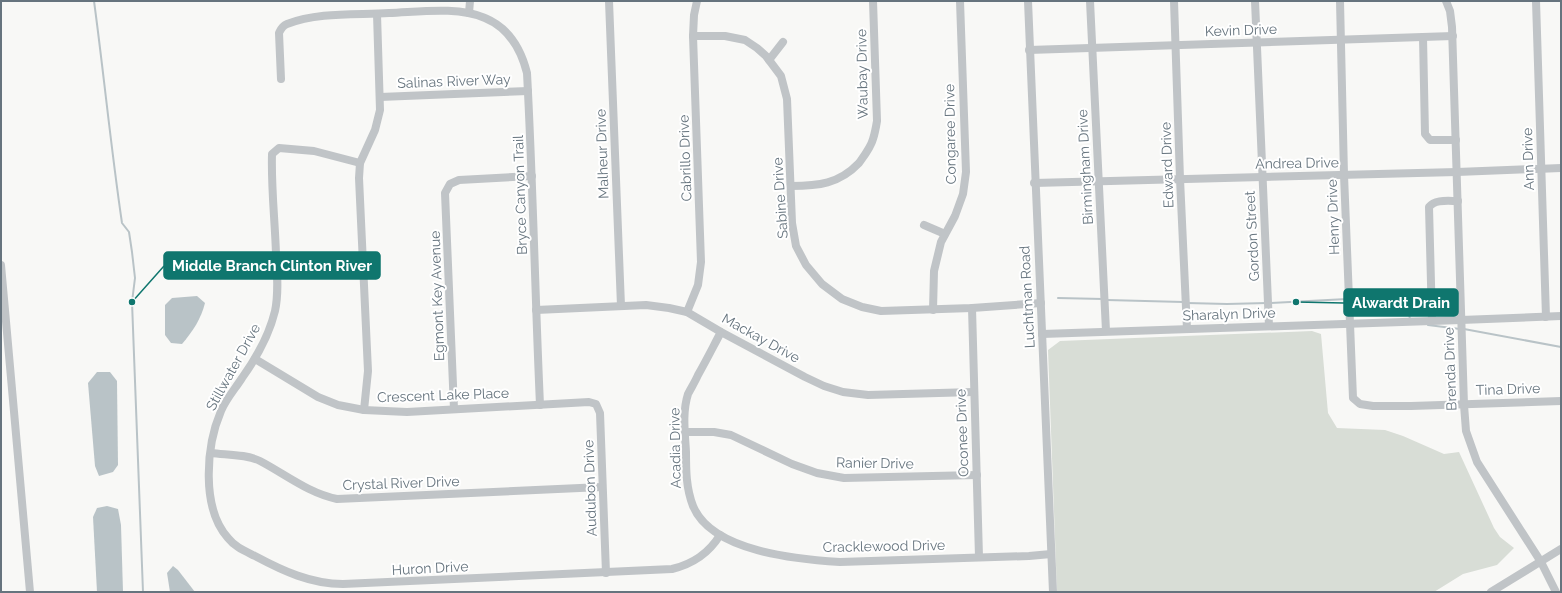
<svg xmlns="http://www.w3.org/2000/svg" width="1562" height="593" font-family="Raleway,sans-serif">
<style>
.green{fill:#d8ddd6}
.water{fill:#b9c3c7}
.lines{fill:none;stroke-linecap:round;stroke-linejoin:round}
.stream{stroke:#b9c3c7;stroke-width:2}
.minor{stroke:#c0c4c7;stroke-width:8}
.labels{text-anchor:middle;stroke-width:4;stroke-linejoin:round;paint-order:stroke}
.street-label{font-size:14px;fill:#66747e;stroke:#fff}
.leader{fill:none;stroke:#0f766e;stroke-width:1.5}
.callout-dot{fill:#0f766e;stroke:#fff;stroke-width:1.5}
.callout{fill:#0f766e;stroke:#0f766e;stroke-width:1.5}
.callout-label{font-size:15px;text-anchor:middle;font-weight:bold;fill:#fff}
</style>
<rect width="100%" height="100%" fill="#f8f8f6"/>
<path class="green" d="M 1312,331 L 1321,334 L 1328,413 L 1337,428 L 1385,430 L 1403,436 L 1444,454 L 1459,452 L 1494,528 L 1500,537 L 1514,548 L 1497,565 L 1463,574 L 1434,592 L 1057,592 L 1048,350 L 1060,341 Z"/>
<g class="water">
<path d="M 197,296 L 205,303 C 201,319 193,331 182,344 L 171,343 L 165,335 L 165,305 L 172,298 Z"/>
<path d="M 97,372 L 110,372 L 117,381 L 118,465 L 113,472 L 99,476 L 95,466 L 88,383 Z"/>
<path d="M 107,506 L 118,509 L 121,525 L 123,592 L 97,592 L 93,517 L 97,508 Z"/>
<path d="M 173,566 L 178,570 L 195,592 L 170,592 L 167,573 Z"/>
</g>
<g class="lines">
<g class="stream">
<path d="M 94,1 C 104,75 111,149 122,223 L 129,232 L 132,252 L 135,278 L 132,302 L 143,592"/>
<path d="M 1058,298 L 1103,299"/>
<path d="M 1351,299 L 1395,297 L 1406,301 L 1410,319"/>
<path d="M 1107,300 L 1183,302"/>
<path d="M 1187,303 L 1227,304 L 1267,303"/>
<path d="M 1271,303 L 1347,299"/>
<path d="M 1428,325 L 1460,329"/>
<path d="M 1464,329 L 1561,347"/>
</g>
<g class="minor">
<path d="M 609,1 L 621,306"/>
<path d="M 1028,1 L 1053,592"/>
<path d="M 1090,1 L 1106,331"/>
<path d="M 1174,1 L 1180,179 L 1187,329"/>
<path d="M 1255,1 L 1269,326"/>
<path d="M 1340,1 L 1344,175 L 1353,398 L 1360,404 L 1373,406 L 1411,406 L 1561,401"/>
<path d="M 1446,1 L 1450,11 L 1452,27 L 1464,405 L 1466,431 L 1477,462 L 1541,562 L 1556,592"/>
<path d="M 1536,1 L 1546,317"/>
<path d="M 469,13 L 470,1"/>
<path d="M 693,36 L 725,36 L 745,40 L 757,48 L 766,56 L 781,76 L 787,99 L 792,223 L 796,246 L 806,265 L 822,284 L 842,299 L 862,307 L 881,311 L 972,308 L 1041,303"/>
<path d="M 1423,37 L 1425,134 L 1430,140 L 1456,140"/>
<path d="M 1029,50 L 1453,36"/>
<path d="M 769,60 L 783,42"/>
<path d="M 281,79 L 279,33 C 281,29 282,26 287,24 C 318,12 355,15 389,13 C 418,12 458,6 485,18 C 509,28 521,49 527,73 C 533,184 535,295 540,405"/>
<path d="M 380,97 L 528,91"/>
<path d="M 360,163 L 314,151 L 279,148 L 272,154 C 271,187 275,221 276,254 C 277,272 279,293 275,311 C 269,336 257,357 242,378 C 235,389 226,399 221,411 C 206,446 201,508 228,538 C 235,547 245,551 255,556 C 283,571 311,584 343,584 L 672,569 C 693,564 709,553 720,535"/>
<path d="M 1034,183 L 1457,172 L 1561,168"/>
<path d="M 791,186 C 818,186 839,184 859,163 C 864,156 871,147 873,139 C 875,133 876,127 877,121 L 873,1"/>
<path d="M 924,225 L 945,234"/>
<path d="M 1,265 L 30,592"/>
<path d="M 972,308 L 979,557"/>
<path d="M 536,310 L 646,305 L 669,308 L 687,312 L 721,332 L 805,377 L 824,386 L 843,392 L 868,395 L 974,392"/>
<path d="M 933,310 L 934,271 L 941,242 L 955,216 L 963,194 L 966,172 L 960,1"/>
<path d="M 687,312 L 698,285 L 701,262 L 693,36 L 694,15 L 697,1"/>
<path d="M 1432,321 L 1429,207 C 1435,199 1448,201 1458,201"/>
<path d="M 721,332 C 713,347 706,361 698,375 C 695,382 691,388 688,394 C 682,413 685,433 686,452 C 686,470 686,488 693,506 C 712,552 797,559 840,562 L 1029,556 L 1051,554"/>
<path d="M 1042,334 L 1461,320 L 1561,316"/>
<path d="M 255,359 L 318,397 L 338,405 L 364,410 L 407,412 L 589,402 L 596,404 L 600,413 L 606,573"/>
<path d="M 454,409 L 445,193 L 450,184 L 459,180 L 532,176"/>
<path d="M 364,410 L 368,371 L 359,178 L 360,163 L 375,130 L 380,110 L 377,14"/>
<path d="M 685,432 L 714,432 L 731,435 L 792,464 L 817,473 L 844,478 L 977,475"/>
<path d="M 211,453 C 226,455 246,454 260,461 C 285,474 308,493 337,499 L 602,487"/>
<path d="M 1491,592 L 1561,549"/>
</g>
</g>
<g class="labels">
<g class="street-label">
<text transform="translate(1241 30) rotate(-2)" y="5">Kevin Drive</text>
<text transform="translate(862 74) rotate(-91)" y="5">Waubay Drive</text>
<text transform="translate(454 81) rotate(-2)" y="5">Salinas River Way</text>
<text transform="translate(950 134) rotate(-91)" y="5">Congaree Drive</text>
<text transform="translate(602 154) rotate(-92)" y="5">Malheur Drive</text>
<text transform="translate(685 158) rotate(-92)" y="5">Cabrillo Drive</text>
<text transform="translate(1528 159) rotate(-92)" y="5">Ann Drive</text>
<text transform="translate(1297 163) rotate(-1)" y="5">Andrea Drive</text>
<text transform="translate(1167 165) rotate(-92)" y="5">Edward Drive</text>
<text transform="translate(1085 167) rotate(-93)" y="5">Birmingham Drive</text>
<text transform="translate(520 195) rotate(-92)" y="5">Bryce Canyon Trail</text>
<text transform="translate(780 198) rotate(-94)" y="5">Sabine Drive</text>
<text transform="translate(1333 217) rotate(-92)" y="5">Henry Drive</text>
<text transform="translate(1252 236) rotate(-93)" y="5">Gordon Street</text>
<text transform="translate(437 296) rotate(-92)" y="5">Egmont Key Avenue</text>
<text transform="translate(1027 297) rotate(-93)" y="5">Luchtman Road</text>
<text transform="translate(1229 314) rotate(-2)" y="5">Sharalyn Drive</text>
<text transform="translate(761 338) rotate(29)" y="5">Mackay Drive</text>
<text transform="translate(233 367) rotate(-61)" y="5">Stillwater Drive</text>
<text transform="translate(1450 369) rotate(-92)" y="5">Brenda Drive</text>
<text transform="translate(1508 389) rotate(-2)" y="5">Tina Drive</text>
<text transform="translate(443 395) rotate(-2)" y="5">Crescent Lake Place</text>
<text transform="translate(962 433) rotate(-92)" y="5">Oconee Drive</text>
<text transform="translate(675 448) rotate(-91)" y="5">Acadia Drive</text>
<text transform="translate(875 463) rotate(1)" y="5">Ranier Drive</text>
<text transform="translate(401 483) rotate(-2)" y="5">Crystal River Drive</text>
<text transform="translate(590 488) rotate(-92)" y="5">Audubon Drive</text>
<text transform="translate(884 546) rotate(-1)" y="5">Cracklewood Drive</text>
<text transform="translate(430 568) rotate(-3)" y="5">Huron Drive</text>
</g>
</g>
<path class="leader" d="M132 302L164 266M1296 302L1344 303"/>
<g class="callout-dot">
<circle cx="132" cy="302" r="4"/>
<circle cx="1296" cy="302" r="4"/>
</g>
<g class="callout">
<rect x="164" y="252" width="216" height="27" rx="4"/>
<rect x="1344" y="289" width="114" height="27" rx="4"/>
</g>
<g class="callout-label">
<text x="272" y="271">Middle Branch Clinton River</text>
<text x="1401" y="308">Alwardt Drain</text>
</g>
<rect width="1562" height="593" fill="none" stroke="#66747e" stroke-width="4"/>
</svg>
